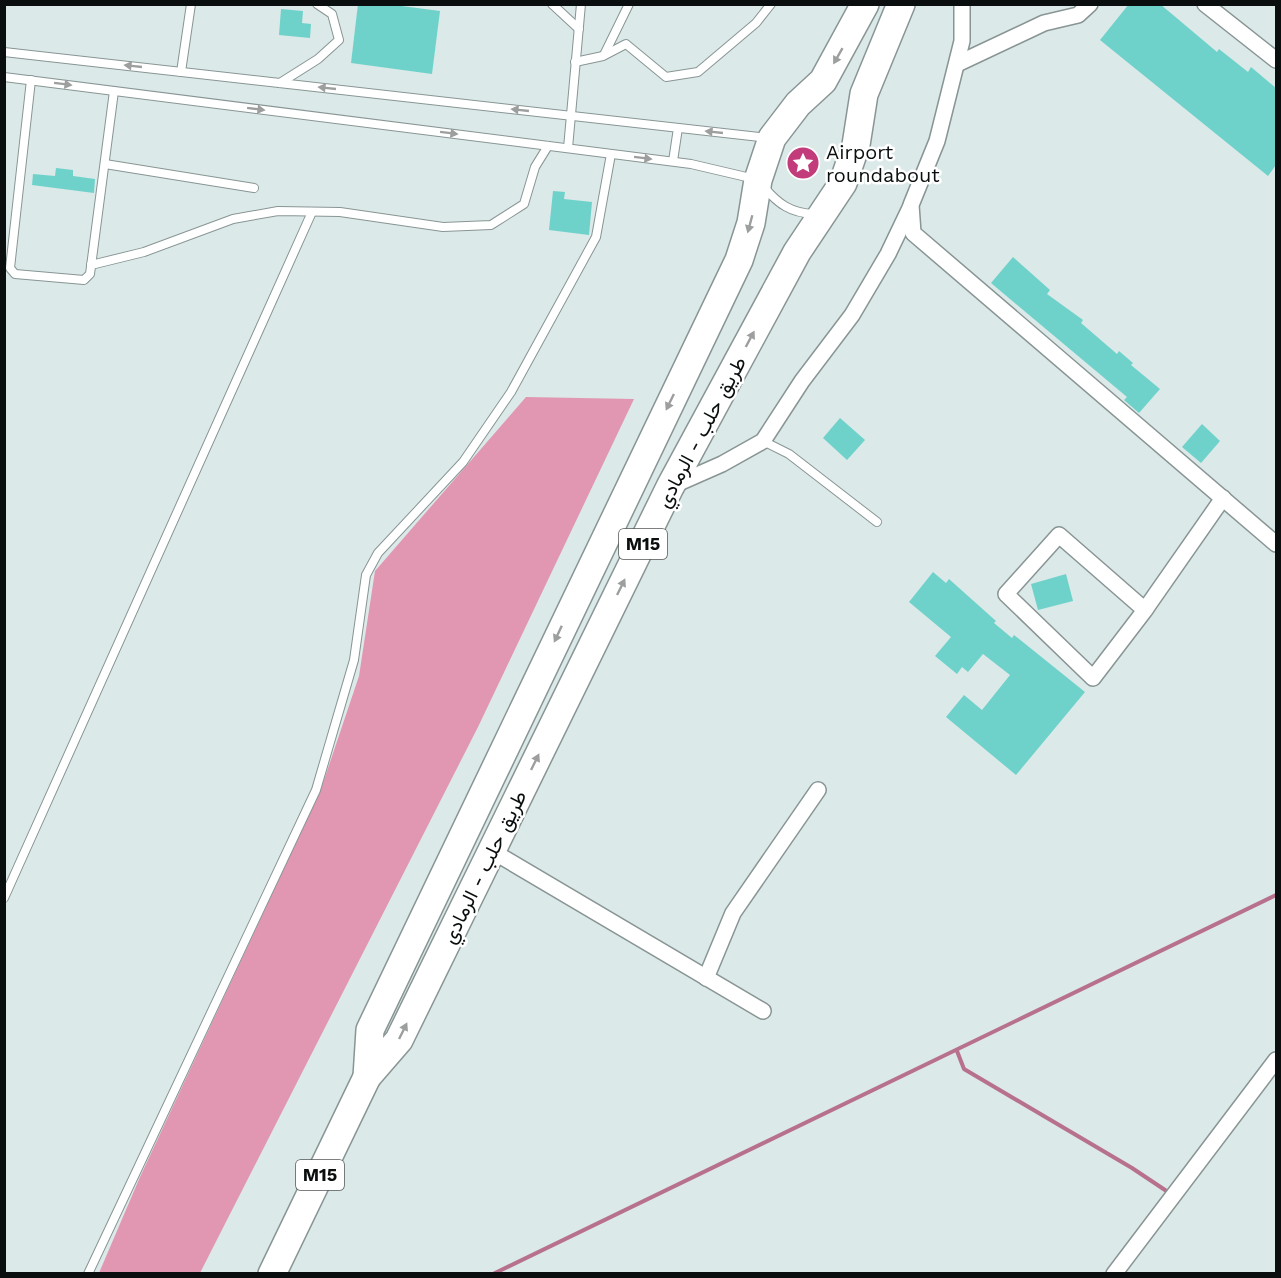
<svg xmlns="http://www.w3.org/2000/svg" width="1281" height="1278" font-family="'Work Sans',Vazirmatn,sans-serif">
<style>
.forest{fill:#e197b2}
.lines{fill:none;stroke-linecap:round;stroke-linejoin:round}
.stream{stroke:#b8718c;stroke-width:4}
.building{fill:#6ed2cb}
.lane-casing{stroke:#889594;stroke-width:10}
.street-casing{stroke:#889594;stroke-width:18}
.highway-casing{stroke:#889594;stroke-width:30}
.lane{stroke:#fff;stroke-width:8}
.street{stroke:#fff;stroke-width:15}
.highway{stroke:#fff;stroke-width:27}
.oneway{fill:#9d9f9f}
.labels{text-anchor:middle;stroke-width:5;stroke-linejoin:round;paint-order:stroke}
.shield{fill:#fff;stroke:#545656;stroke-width:1.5}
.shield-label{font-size:18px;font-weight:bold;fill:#0a0e0e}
.poi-label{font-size:20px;fill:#0a0e0e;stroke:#fff;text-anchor:start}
.street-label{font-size:20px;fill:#0a0e0e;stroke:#fff}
</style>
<rect width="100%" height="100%" fill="#dbe9e8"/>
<path class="forest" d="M 526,397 L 634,399 L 478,727 L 200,1273 L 99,1273 L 140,1177 L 321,789 L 359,676 L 375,571 Z"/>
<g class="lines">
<g class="stream">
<path d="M 957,1051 L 964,1069 L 1132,1168 L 1168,1192 L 1166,1195"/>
<path d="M 493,1274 L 1276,895"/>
</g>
</g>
<g class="building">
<path d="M 358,4 L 386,4 L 440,11 L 432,74 L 351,63 Z"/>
<path d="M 1129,4 L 1160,4 L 1217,52 L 1219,49 L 1248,72 L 1251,67 L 1276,88 L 1276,165 L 1268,176 L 1100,40 Z"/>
<path d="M 281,9 L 303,11 L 302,23 L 311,24 L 310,38 L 279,35 Z"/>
<path d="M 56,168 L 73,170 L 73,176 L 95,179 L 94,193 L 32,185 L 33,174 L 55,176 Z"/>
<path d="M 553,191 L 565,192 L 564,199 L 592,202 L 589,235 L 549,230 Z"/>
<path d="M 1013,257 L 1050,290 L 1047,294 L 1083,320 L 1081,323 L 1117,354 L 1119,351 L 1133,363 L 1131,365 L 1160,389 L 1139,413 L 1124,400 L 1127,397 L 991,283 Z"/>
<path d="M 840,418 L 865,440 L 847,460 L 823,438 Z"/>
<path d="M 1202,424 L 1220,441 L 1201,463 L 1182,447 Z"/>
<path d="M 933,572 L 946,583 L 949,579 L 996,621 L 994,623 L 1012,638 L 1014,635 L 1085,692 L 1016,775 L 946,717 L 964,695 L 982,710 L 1010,675 L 983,654 L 968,672 L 962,667 L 957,674 L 935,656 L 951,637 L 909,602 Z"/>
<path d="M 1066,574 L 1073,601 L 1038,610 L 1031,584 Z"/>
</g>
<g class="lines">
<defs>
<g id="lane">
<path d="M 552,4 L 579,29"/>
<path d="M 4,52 L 768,138"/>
<path d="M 604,55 L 629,4"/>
<path d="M 575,62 L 603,56 L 626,44 L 666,77 L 698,72 L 756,23 L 771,4"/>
<path d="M 181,72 L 191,4"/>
<path d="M 4,77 L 691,164 L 755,179"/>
<path d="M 31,80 L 10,268 L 15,274 L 84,280 L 90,274 L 114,91"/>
<path d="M 280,83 L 318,59 L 339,40 L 332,14 L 317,4"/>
<path d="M 568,148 L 581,4"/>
<path d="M 673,161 L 678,128"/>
<path d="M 105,164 L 254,188"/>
<path d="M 764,187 C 778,204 791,213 814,214"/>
<path d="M 91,265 L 144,252 L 233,219 L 278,211 L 340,212 L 443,227 L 491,225 L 524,204 L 535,167 L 548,146"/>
<path d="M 763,441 L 789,454 L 877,522"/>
<path d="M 4,898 L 312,212"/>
<path d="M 88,1274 L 316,790 L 354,660 L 366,575 L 378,553 L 463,462 L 511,392 L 596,237 L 611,154"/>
</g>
<g id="street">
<path d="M 962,4 L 962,41 L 937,141 L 911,205 L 913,233 L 1276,544"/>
<path d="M 1205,4 L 1276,60"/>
<path d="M 957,64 L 1044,23 L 1078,15 L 1090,4"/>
<path d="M 672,486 L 722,464 L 763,441 L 802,381 L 852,315 L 888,254 L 910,208"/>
<path d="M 1145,610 L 1059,535 L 1006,594 L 1093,678 L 1145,610 L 1149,604 L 1223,498"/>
<path d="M 492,851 L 763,1011"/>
<path d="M 706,978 L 733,913 L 818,790"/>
<path d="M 1114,1274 L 1276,1060"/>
</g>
<g id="highway">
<path d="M 367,1077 L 370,1030 L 739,260 L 751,223 L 758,180 L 772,138 L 798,104 L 823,81 L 865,4"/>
<path d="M 272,1274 L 367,1077 L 399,1040 L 670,487 L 797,252 L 843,183 L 856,145 L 864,94 L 901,4"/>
</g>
</defs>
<use href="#lane" class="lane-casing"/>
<use href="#street" class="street-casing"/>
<use href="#highway" class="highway-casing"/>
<use href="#lane" class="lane"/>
<use href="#street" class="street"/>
<use href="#highway" class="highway"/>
</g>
<defs><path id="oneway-solid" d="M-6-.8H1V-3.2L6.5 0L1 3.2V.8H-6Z" transform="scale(1.5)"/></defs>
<g class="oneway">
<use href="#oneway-solid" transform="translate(838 56) rotate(120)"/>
<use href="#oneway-solid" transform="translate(133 66) rotate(-174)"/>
<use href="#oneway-solid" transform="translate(63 84) rotate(7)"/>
<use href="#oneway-solid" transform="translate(327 88) rotate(-174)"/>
<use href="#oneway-solid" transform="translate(256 109) rotate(7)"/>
<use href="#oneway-solid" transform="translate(520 110) rotate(-174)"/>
<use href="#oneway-solid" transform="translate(714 132) rotate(-174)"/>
<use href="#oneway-solid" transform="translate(449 133) rotate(7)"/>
<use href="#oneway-solid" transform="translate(643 158) rotate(7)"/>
<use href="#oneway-solid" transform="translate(750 224) rotate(105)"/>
<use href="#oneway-solid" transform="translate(750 339) rotate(-62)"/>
<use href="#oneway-solid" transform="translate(670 402) rotate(116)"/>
<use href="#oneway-solid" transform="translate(621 587) rotate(-64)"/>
<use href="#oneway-solid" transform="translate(558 634) rotate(115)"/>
<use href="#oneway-solid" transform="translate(535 762) rotate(-64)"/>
<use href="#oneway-solid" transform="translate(403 1031) rotate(-64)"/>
</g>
<defs>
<symbol id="sight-disc" viewBox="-11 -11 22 22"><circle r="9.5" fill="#c23b7a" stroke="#fff"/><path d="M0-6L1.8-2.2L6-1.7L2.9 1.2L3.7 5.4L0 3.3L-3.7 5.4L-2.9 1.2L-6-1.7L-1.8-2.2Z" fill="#fff"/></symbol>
</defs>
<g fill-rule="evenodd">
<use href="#sight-disc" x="784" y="144" width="38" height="38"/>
</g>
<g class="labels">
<g class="shield">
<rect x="619" y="529" width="48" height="30" rx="4.5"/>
<rect x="296" y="1160" width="48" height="30" rx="4.5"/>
</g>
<g class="shield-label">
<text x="643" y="550">M15</text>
<text x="320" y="1181">M15</text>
</g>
<g class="poi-label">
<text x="826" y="159">Airport<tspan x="826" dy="23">roundabout</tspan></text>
</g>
<g class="street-label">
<text transform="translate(701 432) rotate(-62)" y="7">طريق حلب - الرمادي</text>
<text transform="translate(484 867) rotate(-64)" y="7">طريق حلب - الرمادي</text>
</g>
</g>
<rect width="1281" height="1278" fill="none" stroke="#0a0e0e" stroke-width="12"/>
</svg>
